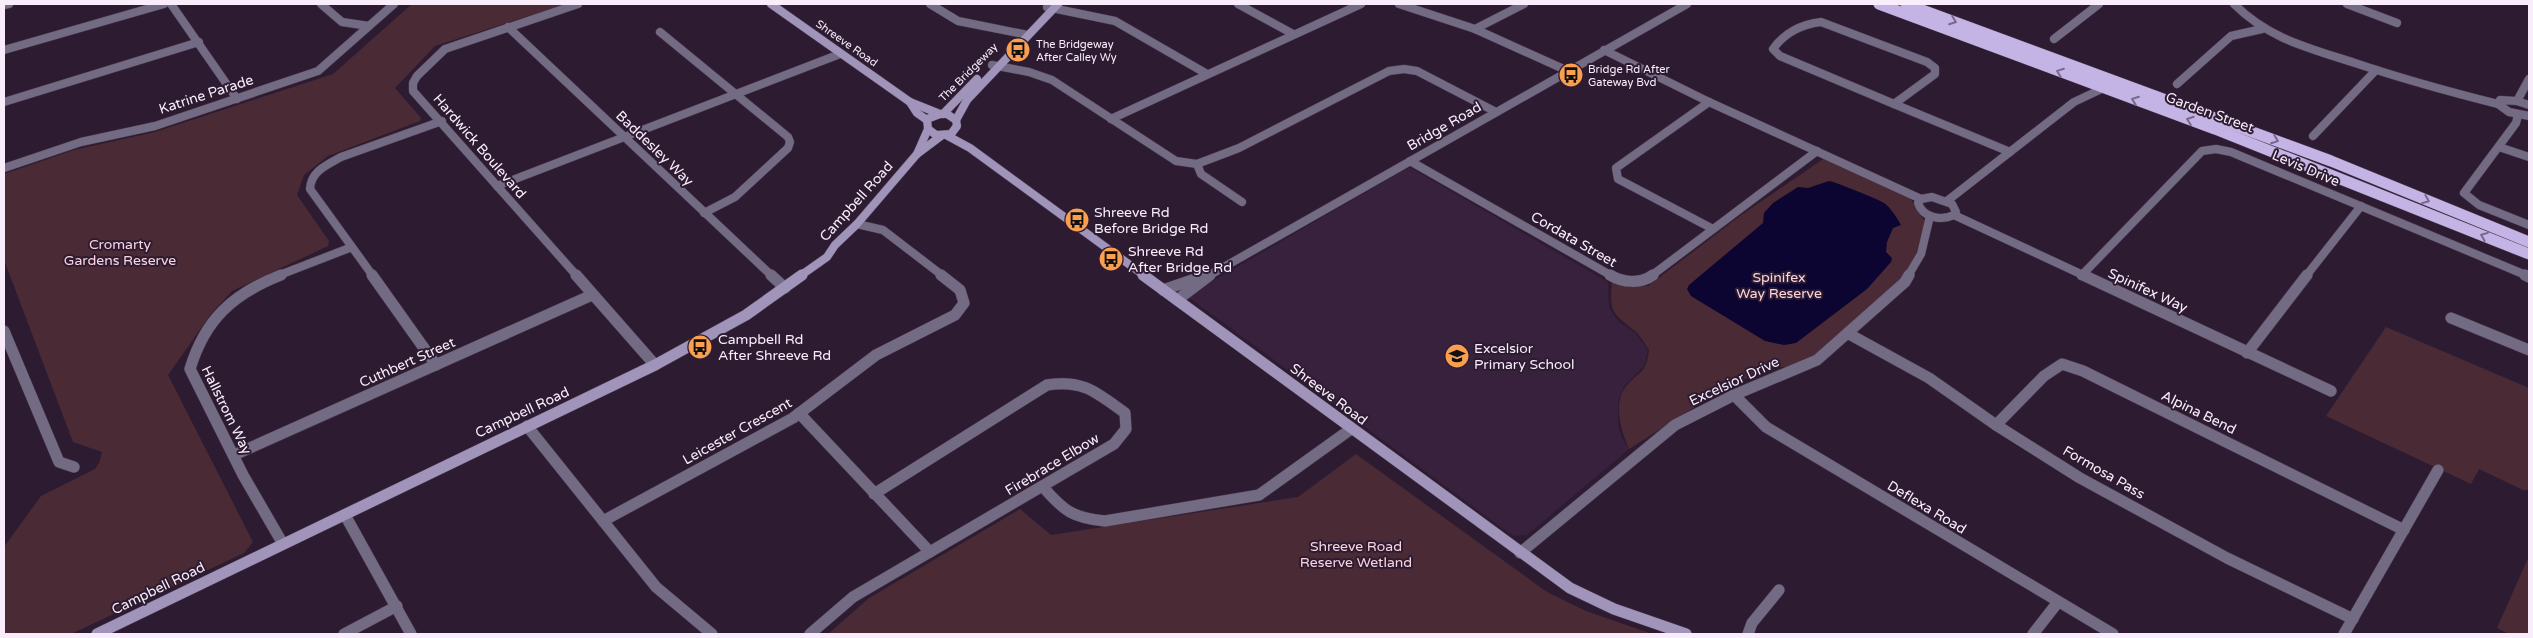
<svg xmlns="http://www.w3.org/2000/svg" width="2533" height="638" font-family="'Varela Round',sans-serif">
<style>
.built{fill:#37213c}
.green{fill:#4a2a34}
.water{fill:#0c0532}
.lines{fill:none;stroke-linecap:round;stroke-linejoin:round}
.street-far1-casing{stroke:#4a394d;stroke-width:9}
.street-casing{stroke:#4a394d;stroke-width:12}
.secondary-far1-casing{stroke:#4a394d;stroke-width:9}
.secondary-casing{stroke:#4a394d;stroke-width:12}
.primary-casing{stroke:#4a394d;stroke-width:12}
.street-far1{stroke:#736b83;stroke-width:8}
.street{stroke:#736b83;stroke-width:11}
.secondary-far1{stroke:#a094ba;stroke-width:8}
.secondary{stroke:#a094ba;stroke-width:11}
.primary{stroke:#c4b3e5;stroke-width:11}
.oneway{stroke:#78688b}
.labels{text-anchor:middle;stroke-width:4;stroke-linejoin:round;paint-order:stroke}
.far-street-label{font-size:11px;fill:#f9edfc;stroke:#2d1c31}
.far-poi-label{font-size:11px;fill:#f9edfc;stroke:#2d1c31;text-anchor:start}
.street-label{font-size:14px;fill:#f9edfc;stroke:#2d1c31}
.poi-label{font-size:14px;fill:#f9edfc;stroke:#2d1c31;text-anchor:start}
.park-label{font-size:14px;fill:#fbd4de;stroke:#2d1c31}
</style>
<rect width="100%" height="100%" fill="#2d1c31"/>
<path class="built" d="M 1409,167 L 1608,282 L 1609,307 L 1613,314 L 1619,322 L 1635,333 L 1648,350 L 1644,366 L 1624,386 L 1618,401 L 1618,425 L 1622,438 L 1629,449 L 1527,535 L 1513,536 L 1187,296 Z"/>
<g class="green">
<path d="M 412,4 L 566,4 L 435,46 L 395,88 L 421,118 L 420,121 L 328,156 L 304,175 L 297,195 L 329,241 L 328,246 L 232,291 L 211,314 L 168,375 L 253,542 L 244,553 L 71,634 L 4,634 L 4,547 L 41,496 L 95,469 L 100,461 L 102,452 L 73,442 L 4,260 L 4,174 L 74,150 L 155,132 L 333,74 Z"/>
<path d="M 1826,157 L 1908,195 L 1926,223 L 1915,257 L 1902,281 L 1810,360 L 1784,367 L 1772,367 L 1744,379 L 1714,395 L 1629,449 C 1621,430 1612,403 1627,385 C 1641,370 1646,373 1649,350 C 1645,344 1641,336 1635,331 C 1613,313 1609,313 1612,282 L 1636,286 L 1648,286 L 1740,216 Z"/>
<path d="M 2386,327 L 2529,388 L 2529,490 L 2523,490 L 2479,469 L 2471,484 L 2326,416 Z"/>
<path d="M 1356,454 L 1547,592 L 1586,611 L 1652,634 L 828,634 L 869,598 L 1020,509 L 1051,535 L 1298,497 Z"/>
<path d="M 2529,556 L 2529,634 L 2509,634 L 2497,628 Z"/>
</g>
<path class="water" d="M 1829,181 C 1833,181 1880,200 1884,203 C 1891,208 1897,218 1901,225 L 1893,228 L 1887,242 L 1886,252 L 1892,258 L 1891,262 L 1867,289 L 1796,343 L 1784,345 L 1765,341 L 1691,296 L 1687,289 L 1689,285 L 1763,223 L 1764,213 L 1773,203 L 1798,187 L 1808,188 Z"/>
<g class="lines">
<defs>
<g id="street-far1">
<path d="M 171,4 L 237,99"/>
<path d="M 321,4 L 342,22 L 369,26"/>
<path d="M 930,4 L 958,21 L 1028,35"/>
<path d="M 1238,4 L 1293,34"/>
<path d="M 1399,4 L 1475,29 L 1568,71"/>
<path d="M 2234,4 C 2269,39 2309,48 2355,63 C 2403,79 2450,92 2498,104"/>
<path d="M 2347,4 L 2397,23"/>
<path d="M 4,5 L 9,4"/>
<path d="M 1047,7 L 1115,21 L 1207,74"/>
<path d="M 1821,22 L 1927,62 L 1935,68 L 1935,74 L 1894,104 L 1780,56 L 1773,49 C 1784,33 1802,24 1821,22 Z"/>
<path d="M 508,27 L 772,276"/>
<path d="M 1475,29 L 1524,4"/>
<path d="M 660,32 L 788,137 L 790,142 L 788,148 L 735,197 L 704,213"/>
<path d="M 2054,39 L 2099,4"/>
<path d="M 4,50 L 164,4"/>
<path d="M 1604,50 L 1709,102 L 1921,199"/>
<path d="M 992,65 L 1029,72 L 1052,80 L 1176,161 L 1197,164 L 1239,148 L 1389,71 L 1404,69 L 1417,71 L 1496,112"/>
<path d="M 2177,84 L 2231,36 L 2262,29"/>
<path d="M 2517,101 L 2529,79"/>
<path d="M 4,102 L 199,42"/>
<path d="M 1709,102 L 1616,168 L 1618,179 L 1713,229"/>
<path d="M 1894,104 L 2010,152"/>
<path d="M 2529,105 L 2517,101 L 2500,100 L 2498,104 L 2509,112 L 2529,116"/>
<path d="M 2518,115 L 2516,123 L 2464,193 L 2479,205 L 2529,225"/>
<path d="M 1111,119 L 1361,4"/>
<path d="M 2313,136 L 2376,70"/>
<path d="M 2499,147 L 2529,157"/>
<path d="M 1410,161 L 1612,276"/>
<path d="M 1197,164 L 1201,174 L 1242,202"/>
<path d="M 4,168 L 81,142 L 155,126 L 318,71 L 394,4"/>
<path d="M 497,186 L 840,54"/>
<path d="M 1932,197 L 1952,204 L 1956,212 L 1954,215 C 1941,221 1923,218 1918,203 L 1921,199 Z"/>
<path d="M 1947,201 L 2074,102 L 2110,85"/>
<path d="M 1954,215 L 2085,276"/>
<path d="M 857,224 L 883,230 L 943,276"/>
<path d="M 277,276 L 352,247"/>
<path d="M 373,276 L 310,189 C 311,171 327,165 341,157 L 442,121"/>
<path d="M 577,276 L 413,91 L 413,83 L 417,76 L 445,49 L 578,4"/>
<path d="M 1208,276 L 1687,4"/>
<path d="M 1651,276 L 1817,151"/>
<path d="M 1908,276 L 1921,254 L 1930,216"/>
<path d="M 2081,276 L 2202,151 L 2216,149 L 2231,152 L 2528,276"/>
<path d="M 2306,276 L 2361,206"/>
</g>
<g id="street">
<path d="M 281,275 C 233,294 205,319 190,369 L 243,475 L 283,544"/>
<path d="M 372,275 L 436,365"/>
<path d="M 576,275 L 655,365"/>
<path d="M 771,275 L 785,288"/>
<path d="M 1610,275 C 1623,283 1641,284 1653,275"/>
<path d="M 2083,275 L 2331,391"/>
<path d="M 2525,275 L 2529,277"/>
<path d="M 1163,290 L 1201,277"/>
<path d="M 1177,300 L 1210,275"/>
<path d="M 2451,318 L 2529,350"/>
<path d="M 4,331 L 59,462 L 74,467"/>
<path d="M 1849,334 L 1929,378 L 1996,425 L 2080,478 L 2227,558 L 2353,619"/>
<path d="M 2247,353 L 2307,275"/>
<path d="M 1734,395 L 1766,427 L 2113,634"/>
<path d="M 799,413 L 930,552"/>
<path d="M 1996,425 L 2044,376 L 2062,364 L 2083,371 L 2404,530"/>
<path d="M 527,426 L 656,587 L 712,634"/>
<path d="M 234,455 L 592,295"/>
<path d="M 1043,487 C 1064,511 1073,518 1105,521 L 1259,495 L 1351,429"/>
<path d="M 345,515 L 411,634"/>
<path d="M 603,521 L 793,418 L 876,355 L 955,315 L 964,303 L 960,290 L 941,275"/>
<path d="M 1520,553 L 1675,425 L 1734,395 L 1817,360 L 1905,282 L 1909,275"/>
<path d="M 344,634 L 397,606"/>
<path d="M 810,634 L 853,597 L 1114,444 L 1126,429 L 1125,413 C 1097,393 1083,379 1047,385 L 874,494"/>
<path d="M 1748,634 L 1752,623 L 1779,590"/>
<path d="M 2033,634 L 2058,602"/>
<path d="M 2344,634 L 2438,470"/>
</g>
<g id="secondary-far1">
<path d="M 771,4 L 910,102 L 940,114"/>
<path d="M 910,102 L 917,113 L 927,120"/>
<path d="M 940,114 L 947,114 L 956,120 L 957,126 L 951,134 L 936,135 L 928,129 L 927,119 Z"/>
<path d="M 943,114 L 977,79"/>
<path d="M 956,120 L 967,100 L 1058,4"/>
<path d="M 946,135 L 970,148 L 1145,276"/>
<path d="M 917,154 L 928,129"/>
<path d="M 800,276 L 827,257 L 835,245 L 857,224 L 917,154 L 941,136"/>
</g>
<g id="secondary">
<path d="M 1143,275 L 1570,588 L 1614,609 L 1686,634"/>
<path d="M 97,634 L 655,365 L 746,315 L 802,275"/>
</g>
<g id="primary">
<path d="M 1879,4 L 2215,129 L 2529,254"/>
<path d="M 1906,4 L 2331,161 L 2529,242"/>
</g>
</defs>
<use href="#street-far1" class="street-far1-casing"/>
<use href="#street" class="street-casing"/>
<use href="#secondary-far1" class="secondary-far1-casing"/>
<use href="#secondary" class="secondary-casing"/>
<use href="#primary" class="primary-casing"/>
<use href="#street-far1" class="street-far1"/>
<use href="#street" class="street"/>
<use href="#secondary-far1" class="secondary-far1"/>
<use href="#secondary" class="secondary"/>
<use href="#primary" class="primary"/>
</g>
<defs><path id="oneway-chevron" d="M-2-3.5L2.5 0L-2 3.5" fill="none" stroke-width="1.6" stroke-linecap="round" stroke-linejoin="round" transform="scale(1.25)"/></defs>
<g class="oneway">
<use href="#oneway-chevron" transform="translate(1953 21) rotate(20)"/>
<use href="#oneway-chevron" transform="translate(2060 72) rotate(-159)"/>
<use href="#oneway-chevron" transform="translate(2135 100) rotate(-159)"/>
<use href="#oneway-chevron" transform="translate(2190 120) rotate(-160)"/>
<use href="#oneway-chevron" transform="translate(2275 140) rotate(21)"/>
<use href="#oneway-chevron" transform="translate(2426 200) rotate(22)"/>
<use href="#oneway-chevron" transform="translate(2484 236) rotate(-158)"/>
</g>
<defs>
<symbol id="bus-disc" viewBox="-11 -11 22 22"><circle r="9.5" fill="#fa9f4f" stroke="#2d1c31"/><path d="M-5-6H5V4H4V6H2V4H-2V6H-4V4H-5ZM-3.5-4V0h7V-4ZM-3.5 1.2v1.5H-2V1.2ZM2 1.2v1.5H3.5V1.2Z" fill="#111"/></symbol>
<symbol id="school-disc" viewBox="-11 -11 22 22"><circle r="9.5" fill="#fa9f4f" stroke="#2d1c31"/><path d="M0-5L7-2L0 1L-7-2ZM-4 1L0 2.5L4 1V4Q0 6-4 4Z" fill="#111"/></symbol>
</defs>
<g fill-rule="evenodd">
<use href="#bus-disc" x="1004" y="36" width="28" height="28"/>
<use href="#bus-disc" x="1557" y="61" width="28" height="28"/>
<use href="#bus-disc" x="1063" y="206" width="28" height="28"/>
<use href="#bus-disc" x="1097" y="245" width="28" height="28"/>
<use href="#bus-disc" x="686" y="333" width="28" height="28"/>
<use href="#school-disc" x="1443" y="342" width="28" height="28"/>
</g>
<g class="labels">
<g class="far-street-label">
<text transform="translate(847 43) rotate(35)" y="4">Shreeve Road</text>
<text transform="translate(968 72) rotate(-45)" y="4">The Bridgeway</text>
</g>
<g class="far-poi-label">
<text x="1036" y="48">The Bridgeway<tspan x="1036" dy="13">After Calley Wy</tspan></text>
<text x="1588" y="73">Bridge Rd After<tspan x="1588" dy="13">Gateway Bvd</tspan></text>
</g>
<g class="street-label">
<text transform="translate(206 94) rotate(-18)" y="5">Katrine Parade</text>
<text transform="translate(2210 112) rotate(20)" y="5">Garden Street</text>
<text transform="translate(1444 126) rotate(-30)" y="5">Bridge Road</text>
<text transform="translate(480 146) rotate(49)" y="5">Hardwick Boulevard</text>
<text transform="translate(655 148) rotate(44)" y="5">Baddesley Way</text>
<text transform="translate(2306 168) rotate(23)" y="5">Levis Drive</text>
<text transform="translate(856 201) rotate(-48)" y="5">Campbell Road</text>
<text transform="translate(1574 239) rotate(30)" y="5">Cordata Street</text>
<text transform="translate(2148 290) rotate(25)" y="5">Spinifex Way</text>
<text transform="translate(407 362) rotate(-24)" y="5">Cuthbert Street</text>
<text transform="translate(1734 381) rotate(-25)" y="5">Excelsior Drive</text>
<text transform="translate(1329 394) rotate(37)" y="5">Shreeve Road</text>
<text transform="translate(227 410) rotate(64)" y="5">Hallstrom Way</text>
<text transform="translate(522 412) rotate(-25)" y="5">Campbell Road</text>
<text transform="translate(2199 412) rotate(26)" y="5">Alpina Bend</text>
<text transform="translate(737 431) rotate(-29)" y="5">Leicester Crescent</text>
<text transform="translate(1052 464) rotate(-31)" y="5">Firebrace Elbow</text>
<text transform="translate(2104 472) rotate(30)" y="5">Formosa Pass</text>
<text transform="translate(1927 507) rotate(31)" y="5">Deflexa Road</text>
<text transform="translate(158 588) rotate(-26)" y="5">Campbell Road</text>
</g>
<g class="poi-label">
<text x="1094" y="217">Shreeve Rd<tspan x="1094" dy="16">Before Bridge Rd</tspan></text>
<text x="1128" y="256">Shreeve Rd<tspan x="1128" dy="16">After Bridge Rd</tspan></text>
<text x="718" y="344">Campbell Rd<tspan x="718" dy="16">After Shreeve Rd</tspan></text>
<text x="1474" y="353">Excelsior<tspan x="1474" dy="16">Primary School</tspan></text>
</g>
<g class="park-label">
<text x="120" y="249">Cromarty<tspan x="120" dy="16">Gardens Reserve</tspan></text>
<text x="1779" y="282">Spinifex<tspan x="1779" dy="16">Way Reserve</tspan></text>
<text x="1356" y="551">Shreeve Road<tspan x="1356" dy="16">Reserve Wetland</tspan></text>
</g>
</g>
<rect width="2533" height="638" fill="none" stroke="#f9edfc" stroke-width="10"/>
</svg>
